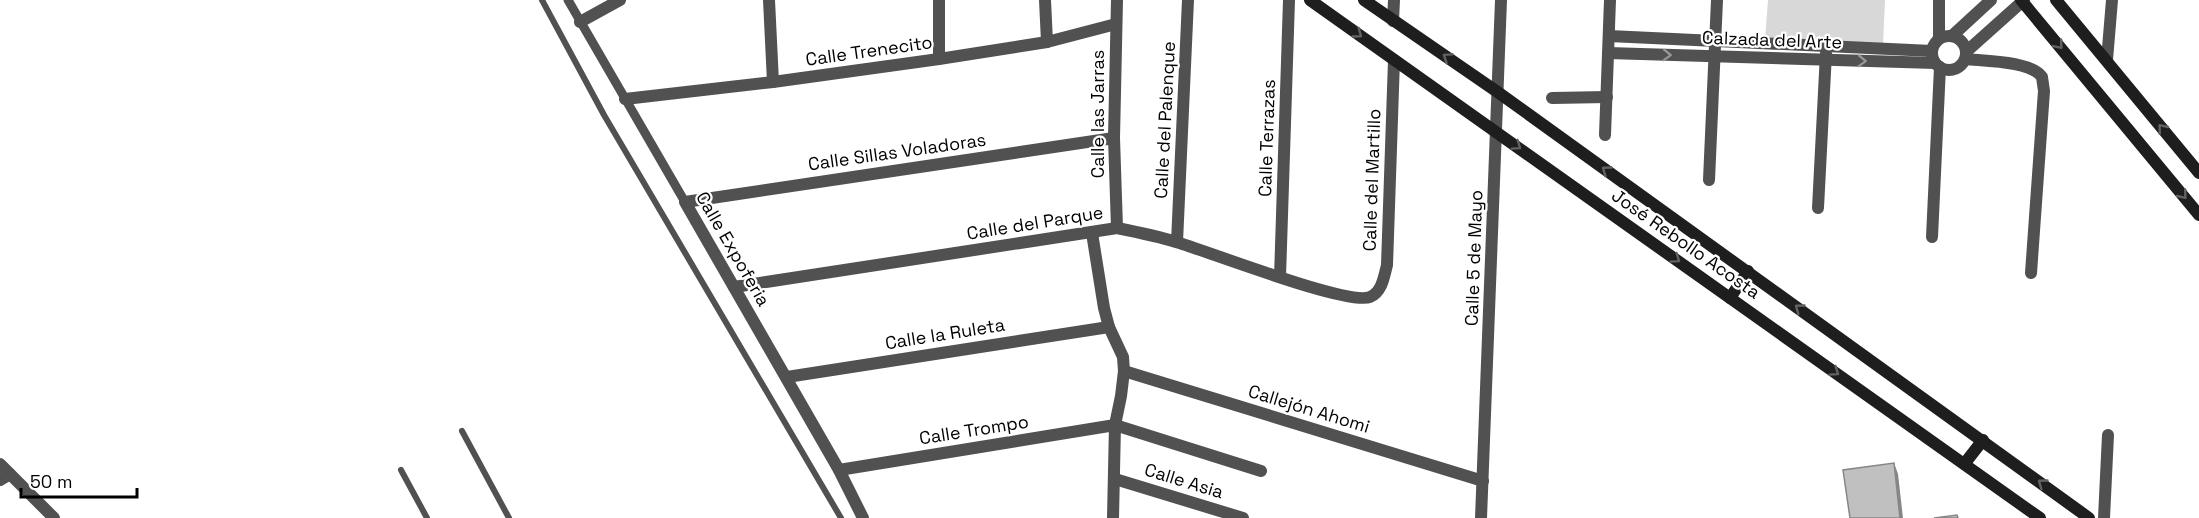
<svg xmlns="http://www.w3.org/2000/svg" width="2199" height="518" font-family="'Space Grotesk',sans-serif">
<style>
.green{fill:#d8d8d8}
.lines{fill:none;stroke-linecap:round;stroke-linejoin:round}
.service{stroke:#515151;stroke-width:6}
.pedestrian{stroke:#515151;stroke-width:9}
.minor{stroke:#515151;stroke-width:12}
.secondary{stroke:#1e1e1e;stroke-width:12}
.shaded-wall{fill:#868686}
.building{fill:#c0c0c0;stroke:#868686;stroke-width:1.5}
.oneway{stroke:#626262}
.oneway2{stroke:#979797}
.labels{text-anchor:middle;stroke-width:4.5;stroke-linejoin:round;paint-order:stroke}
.street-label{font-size:18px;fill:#000;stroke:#fff}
</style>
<rect width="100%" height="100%" fill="#fff"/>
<path class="green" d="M 1768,0 L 1885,0 L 1883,45 L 1765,39 Z"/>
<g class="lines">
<g class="service">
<path d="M 542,0 L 604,115 L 841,518"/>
<path d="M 462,431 L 509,518"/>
<path d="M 401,470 L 427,518"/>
</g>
<path class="pedestrian" d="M 568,0 L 685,202"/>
<g class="minor">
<path d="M 769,0 L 773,82"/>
<path d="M 939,0 L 939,59"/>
<path d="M 1045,0 L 1047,42"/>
<path d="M 1117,0 L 1114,138 L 1117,228"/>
<path d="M 1393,21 L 1394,0"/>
<path d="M 580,22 L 620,0"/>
<path d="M 1953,35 L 1991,0"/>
<circle cx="1949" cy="53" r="17"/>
<path d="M 1609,36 L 1932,51"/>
<path d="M 1939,38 L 1939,0"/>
<path d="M 1967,51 L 2024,0"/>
<path d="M 1608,53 L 1935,63"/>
<path d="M 1966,59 C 1986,61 2031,61 2042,77 L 2044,91 L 2031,273"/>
<path d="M 2107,60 L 2112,0"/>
<path d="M 1552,98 L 1607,97"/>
<path d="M 625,99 L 773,82 L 939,59 L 1047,42 L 1116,24"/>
<path d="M 1605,135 L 1610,0"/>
<path d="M 1709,180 L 1717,0"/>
<path d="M 1818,208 L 1826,53"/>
<path d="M 1092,233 L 1104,308 L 1109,327 L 1123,357 L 1124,371 L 1121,396 L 1115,425 L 1113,518"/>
<path d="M 1932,237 L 1940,67"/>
<path d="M 1177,242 L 1188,0"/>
<path d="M 1280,277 L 1289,0"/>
<path d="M 734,287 L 1117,228 C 1137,232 1157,236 1176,242 C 1207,251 1348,306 1370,297 C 1382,292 1384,277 1387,265 L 1394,60"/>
<path d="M 1124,371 L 1483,481"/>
<path d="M 787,377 L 1109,327"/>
<path d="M 0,464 L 54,518"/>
<path d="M 839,470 L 1115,425 L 1261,471"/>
<path d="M 1115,479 L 1243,518"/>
<path d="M 0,480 L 10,474"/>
<path d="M 863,518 L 839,470 L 685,202 L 1114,138"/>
<path d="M 1481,518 L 1501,0"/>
<path d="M 2104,518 L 2108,435"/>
</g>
<g class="secondary">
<path d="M 1310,0 L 2040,518"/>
<path d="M 1364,0 L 1499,93 L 2089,518"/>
<path d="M 2021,0 L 2199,215"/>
<path d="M 2056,0 L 2199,173"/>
<path d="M 1730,298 L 1748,271"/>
<path d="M 1965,463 L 1983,440"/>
</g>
</g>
<path class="shaded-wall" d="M 1894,463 L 1898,474 L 1903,518 L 1900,518 Z"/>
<g class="building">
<path d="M 1894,463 L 1900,518 L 1850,518 L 1843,470 Z"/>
<path d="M 1957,515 L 1958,518 L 1934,518 Z"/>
</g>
<defs><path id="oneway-chevron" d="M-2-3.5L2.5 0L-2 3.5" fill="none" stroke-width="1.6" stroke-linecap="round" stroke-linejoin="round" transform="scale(1.5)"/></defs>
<g class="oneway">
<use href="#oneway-chevron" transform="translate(1358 34) rotate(36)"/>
<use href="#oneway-chevron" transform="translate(2059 45) rotate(50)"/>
<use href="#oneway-chevron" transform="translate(1447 57) rotate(-146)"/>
<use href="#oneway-chevron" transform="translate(2162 128) rotate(-129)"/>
<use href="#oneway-chevron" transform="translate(1517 146) rotate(35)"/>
<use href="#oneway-chevron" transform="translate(1606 170) rotate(-144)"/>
<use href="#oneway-chevron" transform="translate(2183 195) rotate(51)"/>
<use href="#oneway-chevron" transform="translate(1676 259) rotate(35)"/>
<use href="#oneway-chevron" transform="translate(1799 308) rotate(-144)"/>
<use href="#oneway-chevron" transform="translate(1835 372) rotate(35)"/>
<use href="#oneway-chevron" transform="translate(2042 483) rotate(-144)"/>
</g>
<g class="oneway2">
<use href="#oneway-chevron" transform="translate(1667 55) rotate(2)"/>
<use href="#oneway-chevron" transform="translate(1862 61) rotate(2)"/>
</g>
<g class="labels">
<g class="street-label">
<text transform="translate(1772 40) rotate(2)" y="6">Calzada del Arte</text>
<text transform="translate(869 51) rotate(-8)" y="6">Calle Trenecito</text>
<text transform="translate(1098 114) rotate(-90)" y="6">Calle las Jarras</text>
<text transform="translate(1165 120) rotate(-87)" y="6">Calle del Palenque</text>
<text transform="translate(1267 138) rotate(-88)" y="6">Calle Terrazas</text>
<text transform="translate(897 152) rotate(-8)" y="6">Calle Sillas Voladoras</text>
<text transform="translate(1372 180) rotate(-88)" y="6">Calle del Martillo</text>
<text transform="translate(1035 223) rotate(-9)" y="6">Calle del Parque</text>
<text transform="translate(1686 244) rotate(35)" y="6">José Rebollo Acosta</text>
<text transform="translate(733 249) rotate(60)" y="6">Calle Expoferia</text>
<text transform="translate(1474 258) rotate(-88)" y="6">Calle 5 de Mayo</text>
<text transform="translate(945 334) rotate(-9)" y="6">Calle la Ruleta</text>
<text transform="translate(1309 409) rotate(17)" y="6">Callejón Ahomi</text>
<text transform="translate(974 430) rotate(-9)" y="6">Calle Trompo</text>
<text transform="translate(1184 481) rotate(17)" y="6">Calle Asia</text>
</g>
</g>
<path d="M21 488v9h116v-9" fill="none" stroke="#000000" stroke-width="3"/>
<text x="30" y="488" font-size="18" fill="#000000" stroke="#ffffff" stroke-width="4.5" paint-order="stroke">50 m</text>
</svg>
